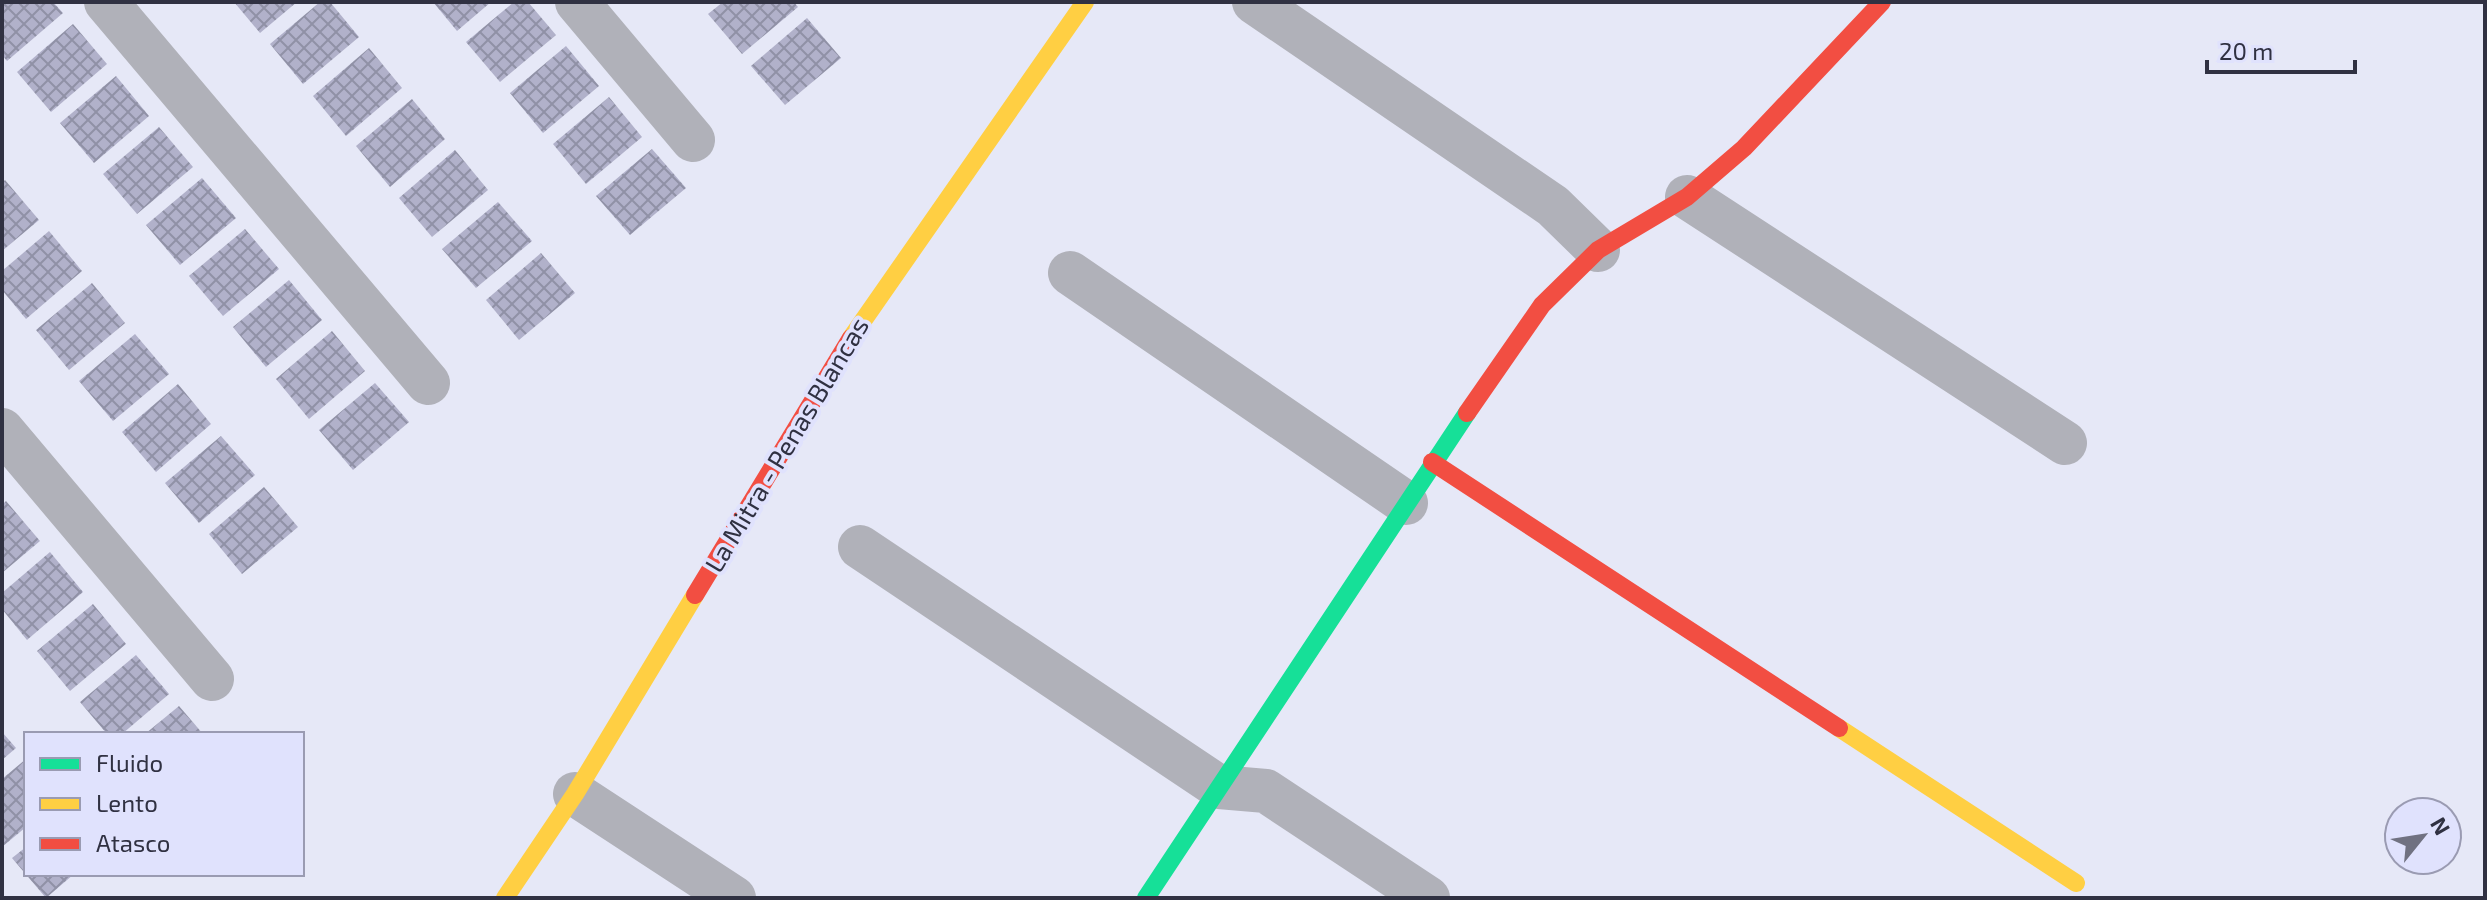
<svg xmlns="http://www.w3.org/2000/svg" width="2487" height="900" font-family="'Exo 2',sans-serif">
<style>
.building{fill:url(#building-cross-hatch)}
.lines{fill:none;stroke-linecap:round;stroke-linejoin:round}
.street{stroke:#b0b1b9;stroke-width:44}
.fast{stroke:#16e098;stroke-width:18}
.slow{stroke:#ffcf43;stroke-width:18}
.jam{stroke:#f24e42;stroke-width:18}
.labels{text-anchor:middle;stroke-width:8;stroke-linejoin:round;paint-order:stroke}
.street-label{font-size:26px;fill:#303142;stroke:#e0e2fd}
</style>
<defs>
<pattern id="building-cross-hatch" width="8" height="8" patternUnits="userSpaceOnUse" patternTransform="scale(2)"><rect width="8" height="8" fill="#b1b1ca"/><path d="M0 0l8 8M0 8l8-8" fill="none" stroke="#9091a6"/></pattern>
</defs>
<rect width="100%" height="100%" fill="#e6e8f7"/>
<g class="building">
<path d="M 2,2 L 53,2 L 63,13 L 7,61 L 2,55 Z"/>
<path d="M 234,2 L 297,2 L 260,33 Z"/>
<path d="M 320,2 L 330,2 L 359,37 L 303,84 L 270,44 Z"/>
<path d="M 433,2 L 491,2 L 457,31 Z"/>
<path d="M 514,2 L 528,2 L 556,35 L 500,82 L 466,42 Z"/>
<path d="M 723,2 L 794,2 L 798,7 L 742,54 L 708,14 Z"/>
<path d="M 807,18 L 841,58 L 785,105 L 751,66 Z"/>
<path d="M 73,24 L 107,64 L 51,112 L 17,72 Z"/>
<path d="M 566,46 L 599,86 L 543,133 L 510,93 Z"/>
<path d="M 369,48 L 402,88 L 346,136 L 313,96 Z"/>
<path d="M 116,76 L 149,116 L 94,163 L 60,123 Z"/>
<path d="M 609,97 L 642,137 L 586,184 L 553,144 Z"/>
<path d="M 412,99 L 445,139 L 390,187 L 356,146 Z"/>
<path d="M 159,127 L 193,167 L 137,214 L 103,174 Z"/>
<path d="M 652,149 L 686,188 L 630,235 L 596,196 Z"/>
<path d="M 455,150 L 488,190 L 432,237 L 399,198 Z"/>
<path d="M 202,178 L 236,218 L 180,265 L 146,225 Z"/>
<path d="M 5,180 L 39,220 L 2,251 L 2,183 Z"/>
<path d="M 498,202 L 532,241 L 476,288 L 442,249 Z"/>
<path d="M 245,229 L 279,269 L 223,316 L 189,276 Z"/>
<path d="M 49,231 L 82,271 L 26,319 L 2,290 L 2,271 Z"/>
<path d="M 541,253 L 575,293 L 519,340 L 486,300 Z"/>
<path d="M 289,280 L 322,320 L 266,367 L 233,327 Z"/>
<path d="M 92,283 L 125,323 L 69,370 L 36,330 Z"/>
<path d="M 332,331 L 365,371 L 309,419 L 276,379 Z"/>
<path d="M 135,334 L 169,374 L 113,421 L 79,381 Z"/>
<path d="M 375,383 L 409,422 L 353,470 L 319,430 Z"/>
<path d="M 178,384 L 211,424 L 156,472 L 122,432 Z"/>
<path d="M 221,436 L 255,475 L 199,523 L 165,483 Z"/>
<path d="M 264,487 L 298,527 L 242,574 L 209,534 Z"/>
<path d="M 6,501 L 40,541 L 2,573 L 2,505 Z"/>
<path d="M 50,552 L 83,592 L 27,640 L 2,609 L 2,593 Z"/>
<path d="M 93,604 L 126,644 L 70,691 L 37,651 Z"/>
<path d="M 136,655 L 169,694 L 122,734 L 107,734 L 80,702 Z"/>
<path d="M 179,706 L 203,734 L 145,734 Z"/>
<path d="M 2,732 L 16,748 L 2,760 Z"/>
<path d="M 26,759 L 26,827 L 2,847 L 2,779 Z"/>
<path d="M 26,847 L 26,874 L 74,874 L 46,898 L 12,858 Z"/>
</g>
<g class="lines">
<g class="street">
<path d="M 106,2 L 428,383"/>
<path d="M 577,2 L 693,140"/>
<path d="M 1254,2 L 1553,206 L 1598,250"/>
<path d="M 1687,197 L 2065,443"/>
<path d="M 1070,273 L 1406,503"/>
<path d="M 2,430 L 212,679"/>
<path d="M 860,547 L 1219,787 L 1266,791 L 1428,898"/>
<path d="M 575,794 L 734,898"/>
</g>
<path class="fast" d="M 1146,898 L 1467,413"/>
<g class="slow">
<path d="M 851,338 L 1085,2"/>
<path d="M 1839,728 L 2076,883"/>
<path d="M 505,898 L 575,794 L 695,595"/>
</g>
<g class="jam">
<path d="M 1467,413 L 1542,305 L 1598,250 L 1687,197 L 1744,148 L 1882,2"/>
<path d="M 1432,462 L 1839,728"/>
<path d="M 695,595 L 851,338"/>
</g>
</g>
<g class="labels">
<g class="street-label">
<text transform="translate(787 445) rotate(-59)" y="9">La Mitra - Penas Blancas</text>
</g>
</g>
<rect width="2487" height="900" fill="none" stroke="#303142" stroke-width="8"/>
<rect x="24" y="732" width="280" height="144" fill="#e0e2fd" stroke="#9a9bb2" stroke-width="2"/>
<rect x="40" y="758" width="40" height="12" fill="#16e098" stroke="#9a9bb2" stroke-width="2"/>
<text x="96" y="772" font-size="24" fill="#303142">Fluido</text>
<rect x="40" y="798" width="40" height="12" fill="#ffcf43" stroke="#9a9bb2" stroke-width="2"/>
<text x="96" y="812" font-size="24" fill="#303142">Lento</text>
<rect x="40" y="838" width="40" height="12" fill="#f24e42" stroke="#9a9bb2" stroke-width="2"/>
<text x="96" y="852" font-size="24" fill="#303142">Atasco</text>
<g transform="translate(2423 836) rotate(60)"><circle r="38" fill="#e0e2fd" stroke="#9a9bb2" stroke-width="2"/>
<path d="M0-6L14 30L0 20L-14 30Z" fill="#707181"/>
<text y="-12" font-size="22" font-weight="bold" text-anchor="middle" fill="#303142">N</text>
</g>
<path d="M2207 60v12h148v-12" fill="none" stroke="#303142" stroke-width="4"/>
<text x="2219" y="60" font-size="24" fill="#303142" stroke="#e0e2fd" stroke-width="6" paint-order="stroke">20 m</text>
</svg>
